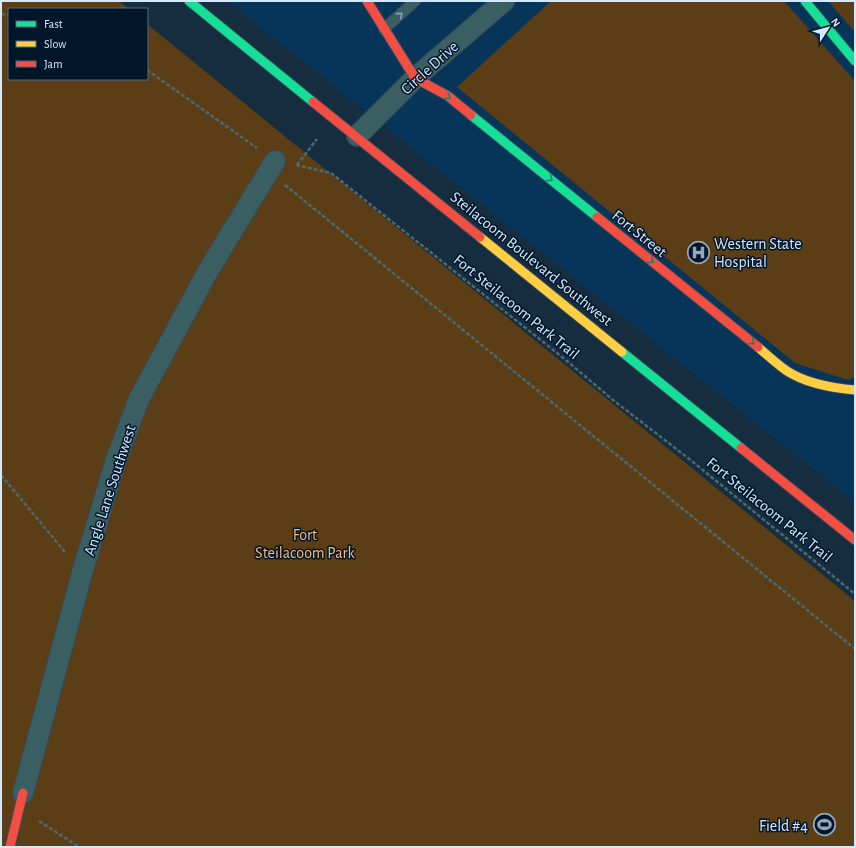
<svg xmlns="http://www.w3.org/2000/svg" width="856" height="848" font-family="'Alegreya Sans',sans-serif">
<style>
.built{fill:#063559}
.green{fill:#5b3d16}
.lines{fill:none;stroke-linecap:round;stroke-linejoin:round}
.lane-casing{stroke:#384a5b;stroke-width:12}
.street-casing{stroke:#384a5b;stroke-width:22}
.fast-casing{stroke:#384a5b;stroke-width:11}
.slow-casing{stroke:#384a5b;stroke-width:11}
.jam-casing{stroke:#384a5b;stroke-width:11}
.path{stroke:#4c696e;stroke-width:2.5;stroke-dasharray:4 2;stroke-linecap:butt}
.lane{stroke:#395f62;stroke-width:10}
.street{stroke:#395f62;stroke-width:20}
.fast{stroke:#16e098;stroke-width:9}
.slow{stroke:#ffcf43;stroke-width:9}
.jam{stroke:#f24e42;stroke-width:9}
.oneway{stroke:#86a4b0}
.oneway2{stroke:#0d8566}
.labels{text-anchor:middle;stroke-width:3;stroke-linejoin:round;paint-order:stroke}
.street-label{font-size:16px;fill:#d3e9ff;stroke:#021629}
.poi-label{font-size:16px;fill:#d3e9ff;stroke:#021629;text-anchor:start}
.park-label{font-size:16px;fill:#f9bc79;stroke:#021629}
</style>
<rect width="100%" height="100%" fill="#162d40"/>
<path class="built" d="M 227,1 L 855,1 L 855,502 Z"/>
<g class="green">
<path d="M 1,1 L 119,1 L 129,9 L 9,9 L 9,79 L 147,79 L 147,24 L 855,601 L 855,847 L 1,847 Z"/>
<path d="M 551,1 L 784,1 L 855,81 L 855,377 L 848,380 L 795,363 L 457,87 Z"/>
<path d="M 828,1 L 855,1 L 855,32 Z"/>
</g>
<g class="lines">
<defs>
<path id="lane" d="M 384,29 L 415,1"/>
<g id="street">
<path d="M 357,136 L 415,78 L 504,1"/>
<path d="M 23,793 L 82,573 L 116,460 L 139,399 L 208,271 L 275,161"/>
</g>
<g id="fast">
<path d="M 189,1 L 313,102"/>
<path d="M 805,1 L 855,61"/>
<path d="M 471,115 L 597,217"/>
<path d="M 622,352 L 741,448"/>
</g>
<g id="slow">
<path d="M 480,237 L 622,352"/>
<path d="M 758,347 C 767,355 777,364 787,371 C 807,384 832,388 855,390"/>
</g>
<g id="jam">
<path d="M 367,1 L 415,78 L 448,96 L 471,115"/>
<path d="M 313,102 L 480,237"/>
<path d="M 597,217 L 758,347"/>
<path d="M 741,448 L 855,540"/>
<path d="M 10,847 L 23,793"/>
</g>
</defs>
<use href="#lane" class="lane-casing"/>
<use href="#street" class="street-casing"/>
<use href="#fast" class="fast-casing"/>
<use href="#slow" class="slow-casing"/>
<use href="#jam" class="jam-casing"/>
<g class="path">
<path d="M 1,14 L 9,15"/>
<path d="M 147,70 L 257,148"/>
<path d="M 296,165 L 331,173 L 567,361 L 613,400 L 688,458 L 855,594"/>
<path d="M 297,165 L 317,139"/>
<path d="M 285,185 L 855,649"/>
<path d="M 1,475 L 65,552"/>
<path d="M 39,821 L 79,847"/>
</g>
<use href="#lane" class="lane"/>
<use href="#street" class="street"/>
<use href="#fast" class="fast"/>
<use href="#slow" class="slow"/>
<use href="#jam" class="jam"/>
</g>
<defs><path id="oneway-chevron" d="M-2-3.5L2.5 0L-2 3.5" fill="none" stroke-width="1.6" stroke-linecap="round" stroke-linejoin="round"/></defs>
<use class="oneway" href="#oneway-chevron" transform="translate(400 15) rotate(-41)"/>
<g class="oneway2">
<use href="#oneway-chevron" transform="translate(448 97) rotate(35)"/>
<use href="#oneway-chevron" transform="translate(550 179) rotate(39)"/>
<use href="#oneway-chevron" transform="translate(651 261) rotate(39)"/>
<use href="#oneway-chevron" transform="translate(752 342) rotate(39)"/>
</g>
<defs>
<symbol id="hospital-ring" viewBox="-11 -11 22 22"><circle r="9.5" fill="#021629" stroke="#91a7bc" stroke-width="1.5"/><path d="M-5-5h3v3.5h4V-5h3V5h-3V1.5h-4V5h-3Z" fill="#91a7bc"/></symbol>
<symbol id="stadium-ring" viewBox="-11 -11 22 22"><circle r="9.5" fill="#021629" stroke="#91a7bc" stroke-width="1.5"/><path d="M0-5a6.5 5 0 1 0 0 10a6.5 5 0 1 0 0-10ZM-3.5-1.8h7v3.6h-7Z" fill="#91a7bc"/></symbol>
</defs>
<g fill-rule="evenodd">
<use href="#hospital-ring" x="686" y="240" width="25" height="25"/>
<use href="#stadium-ring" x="812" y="812" width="25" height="25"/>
</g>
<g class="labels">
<g class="street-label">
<text transform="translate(429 67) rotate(-42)" y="6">Circle Drive</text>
<text transform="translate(640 233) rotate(39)" y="6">Fort Street</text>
<text transform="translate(532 258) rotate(39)" y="6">Steilacoom Boulevard Southwest</text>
<text transform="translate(517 306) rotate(39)" y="6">Fort Steilacoom Park Trail</text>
<text transform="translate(109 490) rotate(-72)" y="6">Angle Lane Southwest</text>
<text transform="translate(770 509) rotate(39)" y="6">Fort Steilacoom Park Trail</text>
</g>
<g class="poi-label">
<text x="714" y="249">Western State<tspan x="714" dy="18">Hospital</tspan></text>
<text x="808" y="831" text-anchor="end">Field #4</text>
</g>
<g class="park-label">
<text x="305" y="540">Fort<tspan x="305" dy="18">Steilacoom Park</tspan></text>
</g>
</g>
<rect width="856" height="848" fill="none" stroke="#d3e9ff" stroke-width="4"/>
<rect x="8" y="8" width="140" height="72" fill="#021629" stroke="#566a7f"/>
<rect x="16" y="21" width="20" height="6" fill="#16e098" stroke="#566a7f"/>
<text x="44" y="28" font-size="12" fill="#d3e9ff">Fast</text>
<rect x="16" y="41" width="20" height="6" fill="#ffcf43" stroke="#566a7f"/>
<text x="44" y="48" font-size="12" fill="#d3e9ff">Slow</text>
<rect x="16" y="61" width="20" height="6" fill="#f24e42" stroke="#566a7f"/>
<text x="44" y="68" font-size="12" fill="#d3e9ff">Jam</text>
<g transform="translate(828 28) rotate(54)" stroke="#021629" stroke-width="3" paint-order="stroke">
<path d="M0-3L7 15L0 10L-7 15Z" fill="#d3e9ff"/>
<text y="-6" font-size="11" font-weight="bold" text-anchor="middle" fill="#d3e9ff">N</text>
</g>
</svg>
